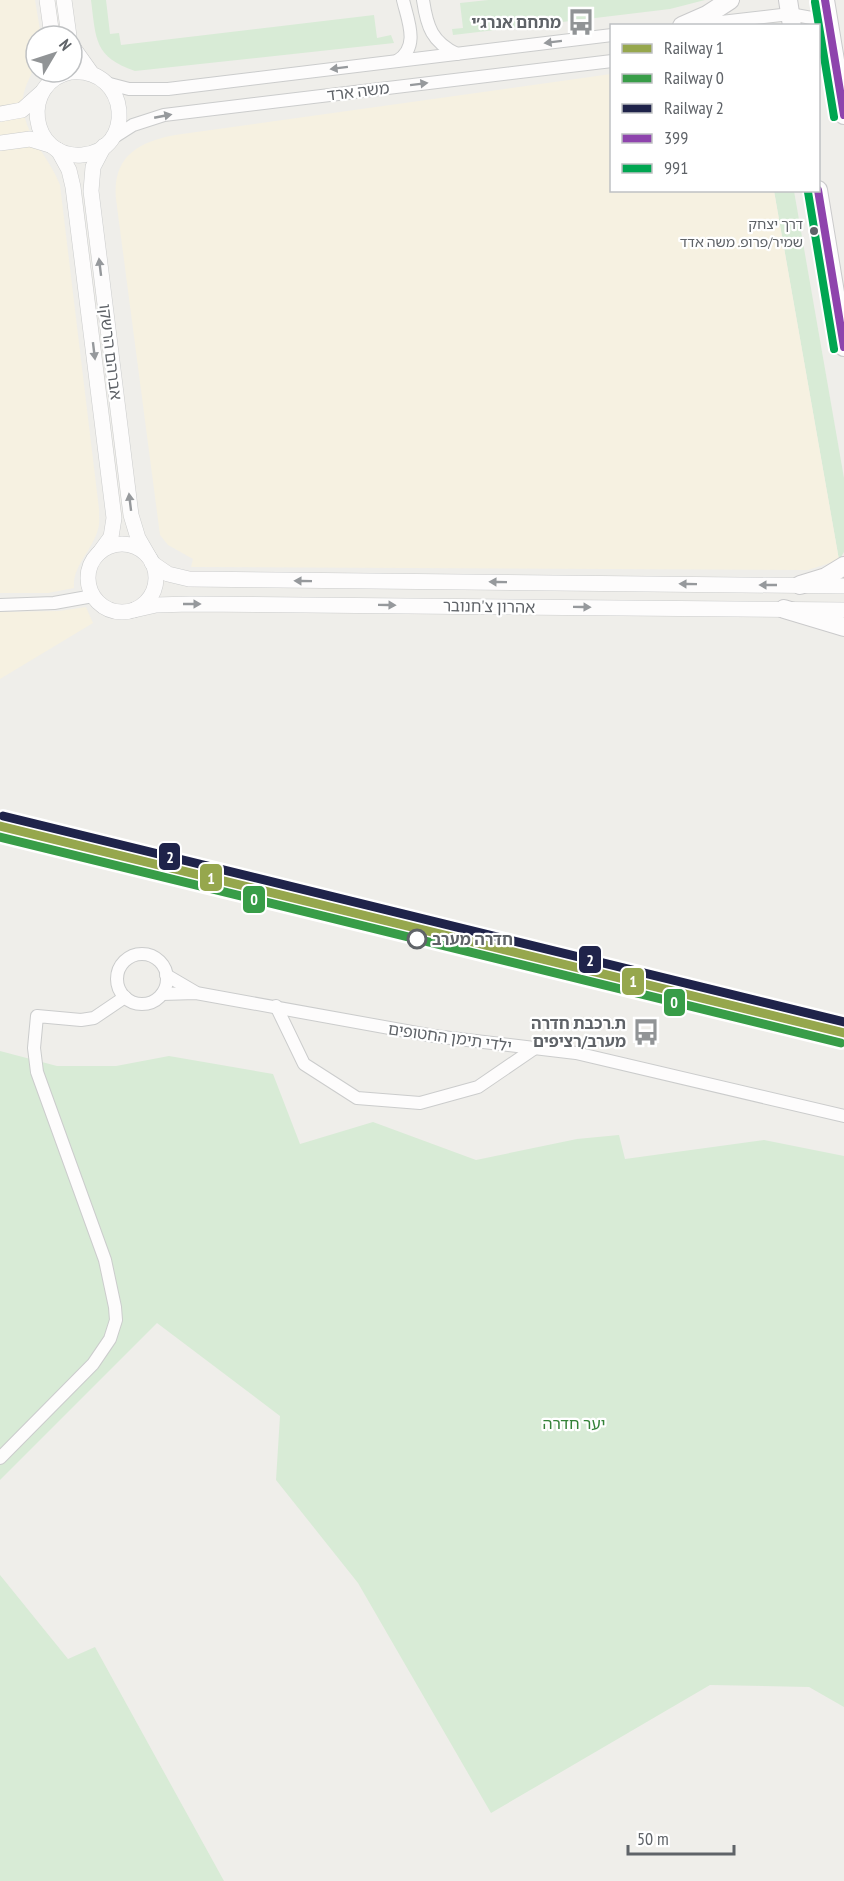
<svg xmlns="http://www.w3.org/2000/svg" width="844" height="1881" font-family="'PT Sans Narrow','Noto Sans Hebrew',sans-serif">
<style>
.green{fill:#d8ebd6}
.sand{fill:#f6f1e1}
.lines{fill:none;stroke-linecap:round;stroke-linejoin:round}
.minor-casing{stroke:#cbcccc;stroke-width:14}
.tertiary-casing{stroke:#cbcccc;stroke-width:16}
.secondary-casing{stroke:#cacacb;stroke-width:20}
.minor{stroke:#fdfcfc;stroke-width:12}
.tertiary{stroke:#fdfcfc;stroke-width:15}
.secondary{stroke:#fdfcfc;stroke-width:18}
.bus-1-casing{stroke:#fff;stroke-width:12}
.bus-2-casing{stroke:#fff;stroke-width:12}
.bus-1{stroke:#8e44ad;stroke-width:8}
.bus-2{stroke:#00a651;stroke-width:8}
.rail-1-casing{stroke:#fff;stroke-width:14}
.rail-2-casing{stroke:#fff;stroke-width:14}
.rail-3-casing{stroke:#fff;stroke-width:14}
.rail-1{stroke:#96a74d;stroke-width:9}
.rail-2{stroke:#389d48;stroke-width:9}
.rail-3{stroke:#1f234a;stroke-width:9}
.oneway{fill:#96999c}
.bus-dot{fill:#5f6368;stroke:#fff;stroke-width:2}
.stop-dot{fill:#fff;stroke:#5f6368;stroke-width:3}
.labels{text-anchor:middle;stroke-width:4.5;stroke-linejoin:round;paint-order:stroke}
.bus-label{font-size:14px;fill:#5f6368;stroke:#fff;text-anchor:end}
.poi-label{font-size:16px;font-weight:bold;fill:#5f6368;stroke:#fff;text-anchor:end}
.street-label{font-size:16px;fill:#5f6368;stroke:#fff}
.stop-label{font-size:16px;font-weight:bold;fill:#5f6368;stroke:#fff;text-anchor:start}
.park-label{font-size:16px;fill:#348238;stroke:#fff}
.line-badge{stroke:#fff;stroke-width:2}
.badge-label{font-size:16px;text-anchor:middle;font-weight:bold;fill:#fff}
</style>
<rect width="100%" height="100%" fill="#efeeea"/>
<g class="green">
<path d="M 91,0 L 106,0 L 110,34 L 119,33 L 121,45 L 374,15 L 377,38 L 391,35 L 394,43 L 135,71 C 94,57 96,39 91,0 Z"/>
<path d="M 488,0 L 705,0 L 670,9 L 453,35 L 452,29 L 463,28 L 460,3 Z"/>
<path d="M 774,191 L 794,191 L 844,478 L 844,552 L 839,560 Z"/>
<path d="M 0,1051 L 57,1066 L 116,1066 L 169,1056 L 273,1074 L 300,1144 L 373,1122 L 476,1160 L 577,1139 L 619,1135 L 625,1159 L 764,1140 L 844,1156 L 844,1707 L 809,1687 L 710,1685 L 491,1813 L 358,1583 L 276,1480 L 280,1416 L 157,1323 L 0,1480 Z"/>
<path d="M 0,1575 L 68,1659 L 95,1647 L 224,1881 L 0,1881 Z"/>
</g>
<g class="sand">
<path d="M 0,0 L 35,0 L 41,36 L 36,36 C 36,44 37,52 36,60 C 34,73 23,86 23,100 C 22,135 49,155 60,185 L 99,509 C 99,515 100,523 98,529 C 93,550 72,566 74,588 L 48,593 L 0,593 Z"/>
<path d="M 611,74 L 612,190 L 774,191 L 839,560 L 808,570 L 191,567 L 193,559 L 168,545 L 160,535 L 116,199 C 112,157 138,142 175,135 Z"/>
<path d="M 86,607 L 93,623 L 0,679 L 0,612 L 59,611 Z"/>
</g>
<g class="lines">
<defs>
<g id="minor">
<path d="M 423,0 C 427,27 432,42 457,54"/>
<path d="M 695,25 L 790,14 L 828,21"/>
<path d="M 397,61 C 420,47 408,21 403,0"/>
<path d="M 106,83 L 129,89 L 168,89 L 612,35"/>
<path d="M 111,139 L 133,125 L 164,115 L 612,61"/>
<path d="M 0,605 L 54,603 L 93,596"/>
<circle cx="142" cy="979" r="25"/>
<path d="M 166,975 L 195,992"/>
<path d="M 162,994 L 196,993 L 434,1036 L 576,1053 L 844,1116"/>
<path d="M 276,1006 L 304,1064 L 357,1098 L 420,1103 L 478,1087 L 535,1048"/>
<path d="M 0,1458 L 93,1364 L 110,1339 L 116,1320 L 115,1307 L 105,1260 L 37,1072 L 34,1048 L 37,1016 L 81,1020 L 94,1018 L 125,997"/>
</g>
<g id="tertiary">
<path d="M 47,0 L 52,36"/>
<path d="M 64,0 L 69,36"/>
<path d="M 72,46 L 92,74"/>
<path d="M 71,72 C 20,82 29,159 82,155 C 136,151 130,68 72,72"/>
<path d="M 0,114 L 22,110 L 41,93"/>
<path d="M 0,143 L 30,139 L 50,145"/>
<path d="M 104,146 L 93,167 L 91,191 L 131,515 L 138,538 L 149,557"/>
<path d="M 58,150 L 69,170 L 73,187 L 114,518 L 111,537 L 100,552"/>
<circle cx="122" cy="578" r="34"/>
<path d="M 152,563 L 168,574 L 189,579 L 844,586"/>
<path d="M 134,610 L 156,605 L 190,604 L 844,610"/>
</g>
<g id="secondary">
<path d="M 788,0 L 792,26"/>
<path d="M 825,0 L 844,115"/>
<path d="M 682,26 L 707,15 L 730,0"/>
<path d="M 818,190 L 844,347"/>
<path d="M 800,585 L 826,577 L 844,566"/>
<path d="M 784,609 L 844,627"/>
</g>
</defs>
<use href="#minor" class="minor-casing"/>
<use href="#tertiary" class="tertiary-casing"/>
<use href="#secondary" class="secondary-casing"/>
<use href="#minor" class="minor"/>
<use href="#tertiary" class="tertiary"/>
<use href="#secondary" class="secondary"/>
<defs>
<g id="bus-1">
<path d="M 825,0 L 844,115"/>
<path d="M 818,190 L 844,347"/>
</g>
<g id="bus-2">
<path d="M 815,2 L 834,117"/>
<path d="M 808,192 L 834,349"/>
</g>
</defs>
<use href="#bus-1" class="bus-1-casing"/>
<use href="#bus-2" class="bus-2-casing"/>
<use href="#bus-1" class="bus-1"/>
<use href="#bus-2" class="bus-2"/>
<defs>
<path id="rail-1" d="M 0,826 L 844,1033"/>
<path id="rail-2" d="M 0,837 L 841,1043"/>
<path id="rail-3" d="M 3,816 L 844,1022"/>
</defs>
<use href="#rail-1" class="rail-1-casing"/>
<use href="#rail-2" class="rail-2-casing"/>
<use href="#rail-3" class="rail-3-casing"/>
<use href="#rail-1" class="rail-1"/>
<use href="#rail-2" class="rail-2"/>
<use href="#rail-3" class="rail-3"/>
</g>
<defs><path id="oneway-solid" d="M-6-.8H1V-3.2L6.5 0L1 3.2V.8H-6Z" transform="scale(1.5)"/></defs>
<g class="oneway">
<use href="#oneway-solid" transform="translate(553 42) rotate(173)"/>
<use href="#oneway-solid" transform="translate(339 68) rotate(173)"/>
<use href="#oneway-solid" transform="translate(419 84) rotate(-7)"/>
<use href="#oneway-solid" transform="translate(163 116) rotate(-11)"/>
<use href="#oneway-solid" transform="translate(100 267) rotate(-97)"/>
<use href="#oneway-solid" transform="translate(94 351) rotate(83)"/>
<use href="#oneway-solid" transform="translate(130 502) rotate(-97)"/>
<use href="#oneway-solid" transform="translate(303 581) rotate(-179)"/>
<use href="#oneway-solid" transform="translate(498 582) rotate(-179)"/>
<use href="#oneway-solid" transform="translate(688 584) rotate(-179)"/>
<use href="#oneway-solid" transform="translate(768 585) rotate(-180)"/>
<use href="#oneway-solid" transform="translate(192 604)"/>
<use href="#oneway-solid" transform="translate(387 605) rotate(1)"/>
<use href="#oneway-solid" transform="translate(582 607) rotate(1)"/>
</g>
<defs>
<symbol id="bus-bare" viewBox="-9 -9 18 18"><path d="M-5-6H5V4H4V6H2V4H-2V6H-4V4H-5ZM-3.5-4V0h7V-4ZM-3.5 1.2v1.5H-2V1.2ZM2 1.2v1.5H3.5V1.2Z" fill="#919496" stroke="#fff" stroke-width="2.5" paint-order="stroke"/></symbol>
</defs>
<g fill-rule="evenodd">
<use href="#bus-bare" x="562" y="3" width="38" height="38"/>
<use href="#bus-bare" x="627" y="1013" width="38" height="38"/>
</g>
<circle class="bus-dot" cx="814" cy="231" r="5"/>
<circle class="stop-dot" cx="417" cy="939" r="9"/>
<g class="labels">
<g class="bus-label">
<text x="803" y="229">דרך יצחק<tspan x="803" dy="18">שמיר/פרופ. משה אדד</tspan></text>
</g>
<g class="poi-label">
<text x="561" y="28">מתחם אנרג׳י</text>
<text x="626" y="1029">ת.רכבת חדרה<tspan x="626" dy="18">מערב/רציפים</tspan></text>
</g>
<g class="street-label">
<text transform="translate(358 91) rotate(-7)" y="6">משה ארד</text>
<text transform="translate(111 352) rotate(83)" y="6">אברהם הרשקו</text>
<text transform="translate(489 606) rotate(1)" y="6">אהרון צ'חנובר</text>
<text transform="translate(450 1037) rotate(8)" y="6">ילדי תימן החטופים</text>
</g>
<g class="stop-label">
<text x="432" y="945">חדרה מערב</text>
</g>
<g class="park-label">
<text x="574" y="1429">יער חדרה</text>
</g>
</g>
<g class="line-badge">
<rect x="158" y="842" width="23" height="29" rx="6" fill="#1f234a"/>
<rect x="199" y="863" width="24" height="29" rx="6" fill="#96a74d"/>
<rect x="242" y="885" width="24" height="29" rx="6" fill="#389d48"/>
<rect x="578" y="945" width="24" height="29" rx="6" fill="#1f234a"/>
<rect x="621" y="967" width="24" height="29" rx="6" fill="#96a74d"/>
<rect x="663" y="988" width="23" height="29" rx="6" fill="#389d48"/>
</g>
<g class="badge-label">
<text x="170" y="863">2</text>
<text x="211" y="884">1</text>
<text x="254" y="905">0</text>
<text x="590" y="966">2</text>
<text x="633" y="987">1</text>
<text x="674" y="1008">0</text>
</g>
<rect x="610" y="24" width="210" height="168" fill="#ffffff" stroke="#bfc1c3" stroke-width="1.5"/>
<rect x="622" y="44" width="30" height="9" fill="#96a74d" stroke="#bfc1c3" stroke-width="1.5"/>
<text x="664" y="54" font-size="18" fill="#5f6368">Railway 1</text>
<rect x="622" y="74" width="30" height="9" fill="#389d48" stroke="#bfc1c3" stroke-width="1.5"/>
<text x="664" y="84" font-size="18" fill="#5f6368">Railway 0</text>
<rect x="622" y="104" width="30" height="9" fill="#1f234a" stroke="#bfc1c3" stroke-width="1.5"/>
<text x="664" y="114" font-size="18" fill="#5f6368">Railway 2</text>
<rect x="622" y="134" width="30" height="9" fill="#8e44ad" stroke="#bfc1c3" stroke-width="1.5"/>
<text x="664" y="144" font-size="18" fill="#5f6368">399</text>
<rect x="622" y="164" width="30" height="9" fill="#00a651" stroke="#bfc1c3" stroke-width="1.5"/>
<text x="664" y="174" font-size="18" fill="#5f6368">991</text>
<g transform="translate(54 54) rotate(51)"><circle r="28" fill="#ffffff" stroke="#bfc1c3" stroke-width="1.5"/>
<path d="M0-4.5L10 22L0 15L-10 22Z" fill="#919496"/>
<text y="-9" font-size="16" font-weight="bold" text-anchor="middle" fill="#5f6368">N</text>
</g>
<path d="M628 1845v9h106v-9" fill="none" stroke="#5f6368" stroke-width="3"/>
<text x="637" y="1845" font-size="18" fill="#5f6368" stroke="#ffffff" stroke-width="4.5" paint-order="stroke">50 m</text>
</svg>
